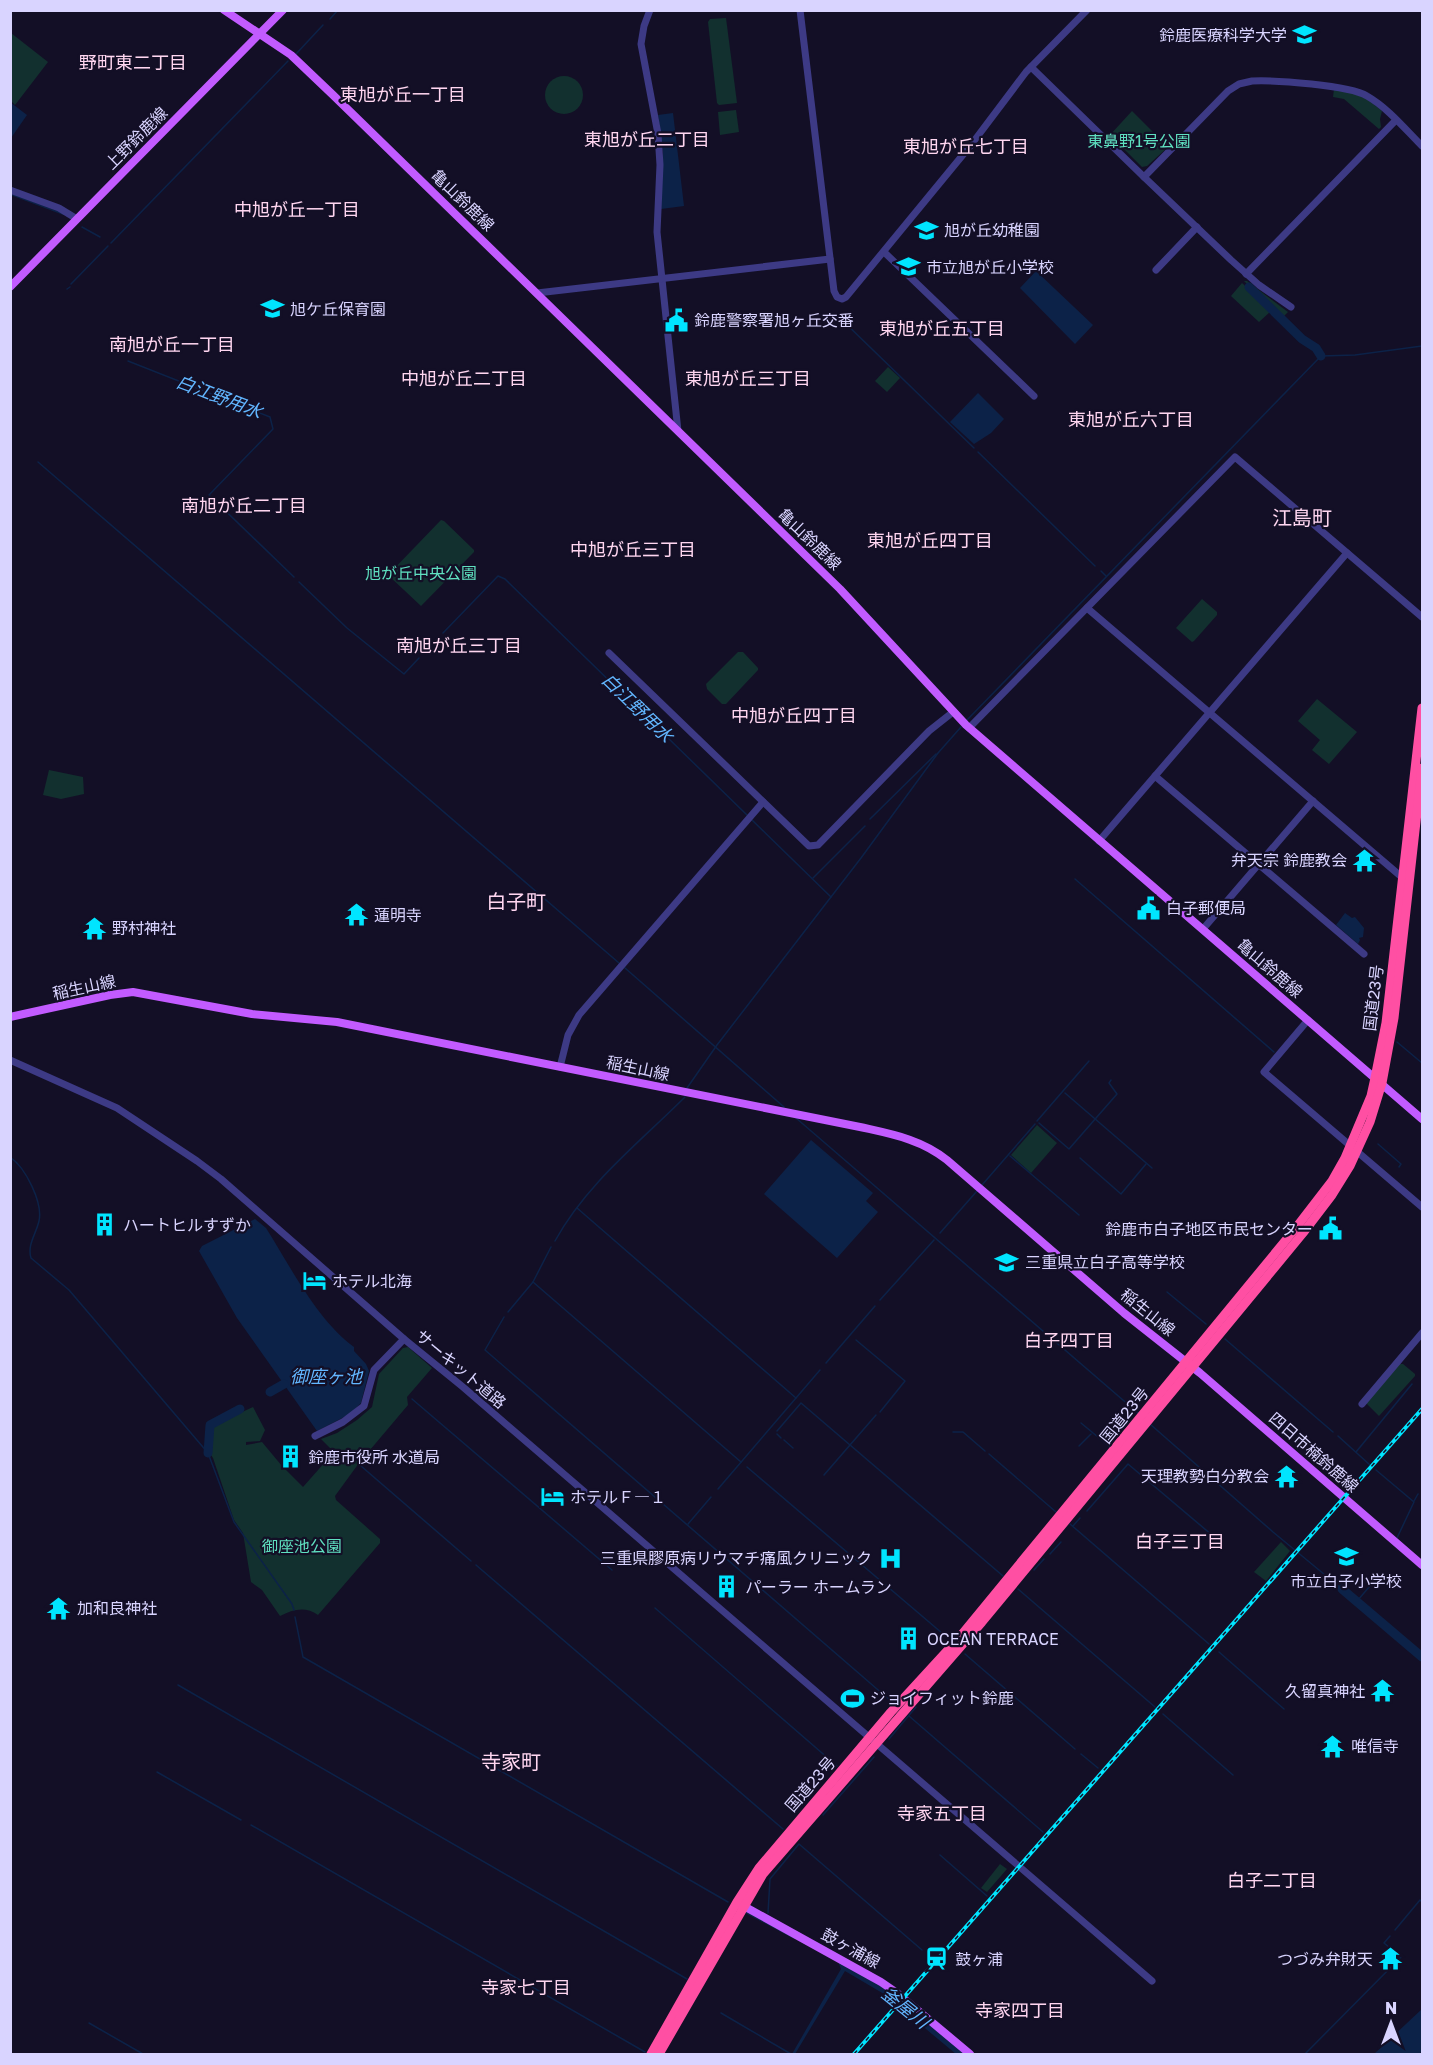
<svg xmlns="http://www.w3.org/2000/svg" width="1433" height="2065" font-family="'Golos Text','Noto Sans JP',sans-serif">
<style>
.green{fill:#12302f}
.water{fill:#0c2248}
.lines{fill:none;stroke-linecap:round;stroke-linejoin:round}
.stream{stroke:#0c2248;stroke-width:1.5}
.river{stroke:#0c2248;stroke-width:9}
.minor{stroke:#3d3a85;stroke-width:7}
.major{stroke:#c25bff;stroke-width:8}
.highway{stroke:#ff4fa3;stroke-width:9}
.rail-casing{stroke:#00e5ff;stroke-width:4}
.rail{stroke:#130f26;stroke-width:1.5;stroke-dasharray:4.5;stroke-linecap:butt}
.labels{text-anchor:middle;stroke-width:4.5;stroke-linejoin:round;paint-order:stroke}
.poi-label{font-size:16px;fill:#d9d4ff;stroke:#130f26;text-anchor:start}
.street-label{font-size:16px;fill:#d9d4ff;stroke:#130f26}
.park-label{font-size:16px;fill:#5fe0c0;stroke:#130f26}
.neighbourhood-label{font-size:18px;fill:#ffd6f0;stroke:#130f26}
.water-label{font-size:18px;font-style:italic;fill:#62b6ff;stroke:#130f26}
.quarter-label{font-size:20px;fill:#ffd6f0;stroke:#130f26}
</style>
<rect width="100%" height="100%" fill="#130f26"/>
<g class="green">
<path d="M 726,18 L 737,103 L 719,105 L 717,103 L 708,22 L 710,19 Z"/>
<path d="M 11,33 L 48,62 L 15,105 L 11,101 Z"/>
<circle cx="564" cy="95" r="19"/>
<path d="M 1334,89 C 1357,94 1364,95 1382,111 L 1380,119 L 1381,127 L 1379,129 L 1344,99 L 1333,97 Z"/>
<path d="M 736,110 L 739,132 L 720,135 L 718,112 Z"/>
<path d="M 1132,111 L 1168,147 L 1147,166 L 1142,167 L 1110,135 Z"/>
<path d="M 1244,281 L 1247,281 L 1288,312 L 1282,318 Z"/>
<path d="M 1242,283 L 1271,311 L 1259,322 L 1231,296 Z"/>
<path d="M 888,367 L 900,378 L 887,392 L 875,381 Z"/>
<path d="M 441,520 L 444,521 L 474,550 L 474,552 L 421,606 L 388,575 Z"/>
<path d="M 1202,599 L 1217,612 L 1217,615 L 1194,641 L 1192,642 L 1176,628 Z"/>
<path d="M 738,652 L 743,652 L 758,668 L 758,670 L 726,704 L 722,704 L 707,689 L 706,684 Z"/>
<path d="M 1317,699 L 1357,732 L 1329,764 L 1312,750 L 1320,740 L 1298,721 Z"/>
<path d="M 49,770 L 83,777 L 84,794 L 61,799 L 43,795 Z"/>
<path d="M 1037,1125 L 1057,1143 L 1031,1173 L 1011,1155 Z"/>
<path d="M 408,1347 L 432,1368 L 407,1397 L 408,1405 L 359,1463 L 335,1496 L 336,1500 L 380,1539 L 380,1543 L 318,1615 C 306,1606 293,1609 280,1616 L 262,1590 L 251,1582 L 243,1533 L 234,1520 L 213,1458 L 209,1452 L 211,1450 L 212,1426 L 253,1407 L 265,1430 L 260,1441 L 246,1442 L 246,1445 L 262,1442 L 282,1466 L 303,1487 L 334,1452 L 321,1439 L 337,1433 L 357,1420 L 372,1407 L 379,1374 L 403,1348 Z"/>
<path d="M 1400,1364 L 1403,1364 L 1415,1374 L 1415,1376 L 1379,1416 L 1366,1403 Z"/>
<path d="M 1281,1542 L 1290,1551 L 1266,1581 L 1254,1572 Z"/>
<path d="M 1000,1864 L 1007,1869 L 987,1892 L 981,1888 Z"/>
</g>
<g class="water">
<path d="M 10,102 L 27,115 L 11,138 L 10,138 Z"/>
<path d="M 673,113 L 684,206 L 661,209 L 663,153 L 658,115 Z"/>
<path d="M 1036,271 L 1093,325 L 1075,344 L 1020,288 Z"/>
<path d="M 978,393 L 1004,419 L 991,433 L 974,444 L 950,422 Z"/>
<path d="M 1345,913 L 1352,918 L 1355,917 L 1364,928 L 1363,937 L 1359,938 L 1360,940 L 1358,944 L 1336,925 Z"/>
<path d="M 811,1140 L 873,1193 L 866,1201 L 878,1212 L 837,1258 L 764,1194 Z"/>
<path d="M 255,1219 L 266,1228 C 290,1266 317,1320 354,1347 L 354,1351 L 366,1364 L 369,1371 L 361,1403 L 350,1414 L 317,1431 L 237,1318 L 199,1251 L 202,1246 Z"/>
<path d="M 837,1959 L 878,1982 L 967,2054 L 956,2054 L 884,1994 L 845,1971 L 795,2054 L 792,2054 L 841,1969 Z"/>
<path d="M 1422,2009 L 1422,2051 L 1419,2054 L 1374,2054 Z"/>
</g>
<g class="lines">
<g class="stream">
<path d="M 330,19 L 338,10"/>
<path d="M 296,54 L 323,25"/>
<path d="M 10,194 L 63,214"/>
<path d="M 82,227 L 100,237"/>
<path d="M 111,243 L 288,61"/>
<path d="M 71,284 L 108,246"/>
<path d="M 67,289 L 70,287"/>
<path d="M 840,318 L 974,448"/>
<path d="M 128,361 L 270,417 L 273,429 L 209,495 L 294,577"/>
<path d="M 978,452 L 1095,566"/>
<path d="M 38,462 L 619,963"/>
<path d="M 1101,571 L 1106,576"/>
<path d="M 299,582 L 347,628 L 404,674 L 419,658"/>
<path d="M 443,633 L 498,576 L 505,579 L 747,815"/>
<path d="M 424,652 L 439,637"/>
<path d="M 967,720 L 1321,356 L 1355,355 L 1422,346"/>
<path d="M 870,819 L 936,754"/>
<path d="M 752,820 L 831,897"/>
<path d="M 813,878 L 865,826"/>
<path d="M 1075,879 L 1274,1052"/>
<path d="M 625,968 L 784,1107"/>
<path d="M 1397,1042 L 1422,1063"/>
<path d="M 687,1088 L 717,1045 L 861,858 L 938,753 L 961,727"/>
<path d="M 1065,1093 L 1152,1168"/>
<path d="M 796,1118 L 1138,1413"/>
<path d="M 1037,1121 L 1089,1061"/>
<path d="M 1039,1123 L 1069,1149 L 1117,1094 L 1109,1083 L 1111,1080"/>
<path d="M 1378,1144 L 1401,1164 L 1399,1167"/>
<path d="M 1010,1156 L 1079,1215"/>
<path d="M 10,1157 C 26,1168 43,1203 39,1221 C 36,1234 27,1245 31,1258 L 69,1290 L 208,1453 L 234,1522 L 292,1604 L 294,1610"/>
<path d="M 1080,1158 L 1121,1194 L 1146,1164"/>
<path d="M 982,1185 L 1035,1124"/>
<path d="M 577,1208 L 796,1398"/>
<path d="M 940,1233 L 977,1191"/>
<path d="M 555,1241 C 586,1184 640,1142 685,1097"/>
<path d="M 533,1282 L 741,1462"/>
<path d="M 1167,1292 L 1206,1324"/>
<path d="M 880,1300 L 934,1240"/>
<path d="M 508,1312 L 533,1282 L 551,1247"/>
<path d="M 504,1317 L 485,1350 L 892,1702"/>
<path d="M 1225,1339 L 1333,1432"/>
<path d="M 856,1340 L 905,1381 L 880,1412"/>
<path d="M 826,1363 L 875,1306"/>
<path d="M 412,1399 L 612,1570"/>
<path d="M 1081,1423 L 1110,1447"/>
<path d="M 1150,1424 L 1273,1532 L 1342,1589"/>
<path d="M 777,1431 L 801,1403 L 1003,1576"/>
<path d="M 953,1432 L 963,1432 L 985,1451"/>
<path d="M 777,1434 L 781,1438"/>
<path d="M 1338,1436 L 1370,1465"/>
<path d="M 784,1440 L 793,1448"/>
<path d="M 1079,1446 L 1091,1434"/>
<path d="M 1356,1452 L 1412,1384"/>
<path d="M 989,1454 L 1056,1512"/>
<path d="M 361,1466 L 471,1561"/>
<path d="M 747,1467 L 949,1639"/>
<path d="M 1376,1470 L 1414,1502 L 1397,1538"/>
<path d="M 824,1475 L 876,1415"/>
<path d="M 718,1489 L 820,1370"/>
<path d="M 1414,1501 L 1418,1494"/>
<path d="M 1087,1511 L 1128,1464 L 1219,1541"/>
<path d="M 688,1524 L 711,1497"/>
<path d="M 1070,1524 L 1209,1644"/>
<path d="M 1073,1526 L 1080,1518"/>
<path d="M 1050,1554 L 1061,1542"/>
<path d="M 476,1565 L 783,1829"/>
<path d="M 1034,1570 L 1044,1559"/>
<path d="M 1018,1589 L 1155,1707"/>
<path d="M 1357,1601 L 1377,1578"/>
<path d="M 655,1608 L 837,1766"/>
<path d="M 295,1617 L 303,1657 L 728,1902"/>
<path d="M 1219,1652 L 1284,1709"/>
<path d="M 965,1654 L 1075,1749"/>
<path d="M 178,1685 L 687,1979"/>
<path d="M 1163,1714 L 1233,1775"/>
<path d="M 909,1716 L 1043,1832"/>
<path d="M 889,1739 L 916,1707"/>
<path d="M 1081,1754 L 1098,1768"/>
<path d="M 157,1772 L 241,1820"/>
<path d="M 823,1815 L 874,1757"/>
<path d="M 251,1825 L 645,2052"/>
<path d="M 940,1855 L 987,1896"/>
<path d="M 745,1912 L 794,1938"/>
<path d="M 768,1913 L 770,1879 L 799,1844 L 922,1950"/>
<path d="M 1395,1930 L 1420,1900 L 1422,1902"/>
<path d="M 721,2013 L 791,2054"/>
<path d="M 89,2023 L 143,2054"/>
<path d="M 1305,2054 L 1401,1957 L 1384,1943 L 1390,1936"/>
</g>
<g class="river">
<path d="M 1249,287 L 1302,339 L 1316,348 L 1321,356"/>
<path d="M 270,1392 L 284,1384"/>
<path d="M 208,1453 L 210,1425 L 240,1409"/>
<path d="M 1342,1589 L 1422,1657"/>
</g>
<g class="minor">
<path d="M 650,10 L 644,26 L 641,44 L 658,134 L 660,165 L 657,232 L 678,431"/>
<path d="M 800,10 L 834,291 L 837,297 L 842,299 L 846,297 L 971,145 L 1026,72 L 1087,10"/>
<path d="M 1031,67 L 1144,177 L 1228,91 L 1239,84 L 1252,81 C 1275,80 1349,85 1367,96 C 1388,108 1405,129 1422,146"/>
<path d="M 1144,177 L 1231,260 L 1259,285 L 1291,307"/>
<path d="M 10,190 L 59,208 L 77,219"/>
<path d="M 884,252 L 1034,396"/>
<path d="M 1156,270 L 1197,227"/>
<path d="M 1246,274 L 1396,120"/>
<path d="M 537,293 L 830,259"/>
<path d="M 1087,608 L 1404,879"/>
<path d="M 609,653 L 809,846 L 818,845 L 929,731 L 953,712"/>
<path d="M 969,728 L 1235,457 L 1422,617"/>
<path d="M 1155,776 L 1364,954"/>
<path d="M 1099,841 L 1347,553"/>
<path d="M 1203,929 L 1313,801"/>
<path d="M 1308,1020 L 1264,1072 L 1422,1207"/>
<path d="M 10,1060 L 117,1108 L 197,1161 L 221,1179 L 404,1339 L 463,1387 L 1152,1981"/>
<path d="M 560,1067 L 568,1035 L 579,1015 L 763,802"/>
<path d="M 1362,1404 L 1422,1333"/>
<path d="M 315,1436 L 343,1422 L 364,1406 L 374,1370 L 404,1339"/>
</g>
<g class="major">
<path d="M 224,10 L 291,55 L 333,95 L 840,589 L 966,725 L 1422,1119"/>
<path d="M 10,287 L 283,10"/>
<path d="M 10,1017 L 110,995 L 133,992 L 252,1014 L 337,1022 L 860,1127 C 891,1134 921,1139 947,1160 L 1124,1313 L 1200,1373 L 1422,1565"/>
<path d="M 740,1904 L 881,1982 L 897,1993 L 970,2054"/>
</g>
<g class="highway">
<path d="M 651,2054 L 737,1902 L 759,1868 L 891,1712 L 958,1639 L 1295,1229 L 1332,1181 L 1345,1158 L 1371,1096 L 1375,1078 L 1386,1023 L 1422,708"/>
<path d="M 659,2054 L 763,1874 L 982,1622 L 1303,1233 L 1332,1195 L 1350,1166 L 1370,1122 L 1382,1083 L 1394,1018 L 1422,768"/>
</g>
<defs>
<path id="rail" d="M 854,2054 L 1422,1409"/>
</defs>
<use href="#rail" class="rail-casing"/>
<use href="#rail" class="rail"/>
</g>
<defs>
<symbol id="university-bare" viewBox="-9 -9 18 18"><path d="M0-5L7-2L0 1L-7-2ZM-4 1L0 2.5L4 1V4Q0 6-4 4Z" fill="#00e5ff" stroke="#130f26" stroke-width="2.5" paint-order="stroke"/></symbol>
<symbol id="school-bare" viewBox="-9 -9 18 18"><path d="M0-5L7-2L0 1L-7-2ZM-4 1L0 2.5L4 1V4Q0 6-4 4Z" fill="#00e5ff" stroke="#130f26" stroke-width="2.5" paint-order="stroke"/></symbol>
<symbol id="civic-bare" viewBox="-9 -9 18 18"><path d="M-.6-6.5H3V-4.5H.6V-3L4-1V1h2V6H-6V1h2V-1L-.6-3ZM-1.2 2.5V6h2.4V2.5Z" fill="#00e5ff" stroke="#130f26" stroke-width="2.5" paint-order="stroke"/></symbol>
<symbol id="temple-bare" viewBox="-9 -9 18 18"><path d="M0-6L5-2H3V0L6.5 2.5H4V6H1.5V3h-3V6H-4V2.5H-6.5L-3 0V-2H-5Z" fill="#00e5ff" stroke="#130f26" stroke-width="2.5" paint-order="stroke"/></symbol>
<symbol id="building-bare" viewBox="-9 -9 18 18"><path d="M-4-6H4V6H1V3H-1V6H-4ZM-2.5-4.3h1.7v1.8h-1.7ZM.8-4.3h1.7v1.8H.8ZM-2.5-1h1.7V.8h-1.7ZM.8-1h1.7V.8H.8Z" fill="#00e5ff" stroke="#130f26" stroke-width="2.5" paint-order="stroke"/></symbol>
<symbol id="hotel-bare" viewBox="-9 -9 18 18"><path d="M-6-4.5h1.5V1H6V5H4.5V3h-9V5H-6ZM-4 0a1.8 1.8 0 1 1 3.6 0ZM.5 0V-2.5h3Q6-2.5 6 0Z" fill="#00e5ff" stroke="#130f26" stroke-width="2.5" paint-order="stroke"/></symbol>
<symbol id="hospital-bare" viewBox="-9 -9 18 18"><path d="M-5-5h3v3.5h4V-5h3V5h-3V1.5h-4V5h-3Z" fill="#00e5ff" stroke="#130f26" stroke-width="2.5" paint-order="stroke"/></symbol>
<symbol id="stadium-bare" viewBox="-9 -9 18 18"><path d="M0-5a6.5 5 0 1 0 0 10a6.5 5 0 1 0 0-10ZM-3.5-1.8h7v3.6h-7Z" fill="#00e5ff" stroke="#130f26" stroke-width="2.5" paint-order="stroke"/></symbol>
<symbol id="station-bare" viewBox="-9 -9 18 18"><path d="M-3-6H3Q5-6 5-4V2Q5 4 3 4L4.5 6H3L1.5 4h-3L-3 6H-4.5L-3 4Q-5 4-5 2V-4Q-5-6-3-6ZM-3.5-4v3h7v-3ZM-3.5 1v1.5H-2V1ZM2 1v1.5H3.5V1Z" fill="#00e5ff" stroke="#130f26" stroke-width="2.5" paint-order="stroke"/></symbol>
</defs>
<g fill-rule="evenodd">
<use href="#university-bare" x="1288" y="18" width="33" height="33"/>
<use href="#school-bare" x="910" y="214" width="33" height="33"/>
<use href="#school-bare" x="892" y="250" width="33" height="33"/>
<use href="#school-bare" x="256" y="292" width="33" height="33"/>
<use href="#civic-bare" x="660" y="304" width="33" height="33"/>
<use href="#temple-bare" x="1348" y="844" width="33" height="33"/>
<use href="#civic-bare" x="1132" y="892" width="33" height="33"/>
<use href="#temple-bare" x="340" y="898" width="33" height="33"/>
<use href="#temple-bare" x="78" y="912" width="33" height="33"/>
<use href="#building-bare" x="88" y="1208" width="33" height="33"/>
<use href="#civic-bare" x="1314" y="1212" width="33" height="33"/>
<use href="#school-bare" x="990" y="1246" width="33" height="33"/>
<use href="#hotel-bare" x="298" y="1264" width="33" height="33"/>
<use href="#building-bare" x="274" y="1440" width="33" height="33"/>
<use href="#temple-bare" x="1270" y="1460" width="33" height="33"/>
<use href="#hotel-bare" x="536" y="1480" width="33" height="33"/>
<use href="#school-bare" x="1330" y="1540" width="33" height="33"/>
<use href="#hospital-bare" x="874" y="1542" width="33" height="33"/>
<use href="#building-bare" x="710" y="1570" width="33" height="33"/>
<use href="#temple-bare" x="42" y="1592" width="33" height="33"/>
<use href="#building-bare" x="892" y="1622" width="33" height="33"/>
<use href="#temple-bare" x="1366" y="1674" width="33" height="33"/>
<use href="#stadium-bare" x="836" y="1682" width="33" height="33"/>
<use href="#temple-bare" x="1316" y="1730" width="33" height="33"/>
<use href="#station-bare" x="920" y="1942" width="33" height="33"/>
<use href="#temple-bare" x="1374" y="1942" width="33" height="33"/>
</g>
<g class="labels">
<g class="poi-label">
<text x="1287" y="41" text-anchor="end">鈴鹿医療科学大学</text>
<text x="944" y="236">旭が丘幼稚園</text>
<text x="926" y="273">市立旭が丘小学校</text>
<text x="290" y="315">旭ケ丘保育園</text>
<text x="694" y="326">鈴鹿警察署旭ヶ丘交番</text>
<text x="1347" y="866" text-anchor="end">弁天宗 鈴鹿教会</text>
<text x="1166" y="914">白子郵便局</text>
<text x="374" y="921">蓮明寺</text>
<text x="112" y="934">野村神社</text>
<text x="123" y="1231">ハートヒルすずか</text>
<text x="1313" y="1235" text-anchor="end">鈴鹿市白子地区市民センター</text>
<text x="1025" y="1268">三重県立白子高等学校</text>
<text x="332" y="1287">ホテル北海</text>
<text x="308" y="1463">鈴鹿市役所 水道局</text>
<text x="1269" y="1482" text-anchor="end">天理教勢白分教会</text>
<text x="570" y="1503">ホテルＦ―１</text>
<text x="872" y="1564" text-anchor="end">三重県膠原病リウマチ痛風クリニック</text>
<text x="1346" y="1587" text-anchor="middle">市立白子小学校</text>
<text x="745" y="1593">パーラー ホームラン</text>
<text x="77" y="1614">加和良神社</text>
<text x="927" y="1645">OCEAN TERRACE</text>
<text x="1365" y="1697" text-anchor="end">久留真神社</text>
<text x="870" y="1704">ジョイフィット鈴鹿</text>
<text x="1351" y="1752">唯信寺</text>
<text x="955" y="1965">鼓ヶ浦</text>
<text x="1373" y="1965" text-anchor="end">つづみ弁財天</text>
</g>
<g class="street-label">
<text transform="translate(136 138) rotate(-45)" y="6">上野鈴鹿線</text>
<text transform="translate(463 200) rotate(44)" y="6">亀山鈴鹿線</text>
<text transform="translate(810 539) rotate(44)" y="6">亀山鈴鹿線</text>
<text transform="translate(1270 968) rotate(41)" y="6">亀山鈴鹿線</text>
<text transform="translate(84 987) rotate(-12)" y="6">稲生山線</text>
<text transform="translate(1373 998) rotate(-83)" y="6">国道23号</text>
<text transform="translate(638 1068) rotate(12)" y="6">稲生山線</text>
<text transform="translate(1148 1312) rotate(39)" y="6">稲生山線</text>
<text transform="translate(461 1369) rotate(40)" y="6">サーキット道路</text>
<text transform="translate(1124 1415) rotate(-51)" y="6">国道23号</text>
<text transform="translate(1314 1452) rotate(41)" y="6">四日市楠鈴鹿線</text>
<text transform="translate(810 1784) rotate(-49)" y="6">国道23号</text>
<text transform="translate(851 1948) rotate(29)" y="6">鼓ヶ浦線</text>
</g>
<g class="park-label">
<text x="1139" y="147">東鼻野1号公園</text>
<text x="421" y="579">旭が丘中央公園</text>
<text x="302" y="1552">御座池公園</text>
</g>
<g class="neighbourhood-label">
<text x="133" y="69">野町東二丁目</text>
<text x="403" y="101">東旭が丘一丁目</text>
<text x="647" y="146">東旭が丘二丁目</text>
<text x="966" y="153">東旭が丘七丁目</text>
<text x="297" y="216">中旭が丘一丁目</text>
<text x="942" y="335">東旭が丘五丁目</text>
<text x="172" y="351">南旭が丘一丁目</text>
<text x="464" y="385">中旭が丘二丁目</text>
<text x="748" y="385">東旭が丘三丁目</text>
<text x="1131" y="426">東旭が丘六丁目</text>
<text x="244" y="512">南旭が丘二丁目</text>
<text x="930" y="547">東旭が丘四丁目</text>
<text x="633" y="556">中旭が丘三丁目</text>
<text x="459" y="652">南旭が丘三丁目</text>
<text x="794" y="722">中旭が丘四丁目</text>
<text x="1069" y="1347">白子四丁目</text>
<text x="1180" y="1548">白子三丁目</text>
<text x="942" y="1820">寺家五丁目</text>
<text x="1272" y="1887">白子二丁目</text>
<text x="526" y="1994">寺家七丁目</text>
<text x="1020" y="2017">寺家四丁目</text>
</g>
<g class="water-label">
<text transform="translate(219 397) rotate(21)" y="6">白江野用水</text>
<text transform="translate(637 708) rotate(44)" y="6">白江野用水</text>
<text x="326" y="1383">御座ヶ池</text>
<text transform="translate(905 2008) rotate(39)" y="6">釜屋川</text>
</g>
<g class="quarter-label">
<text x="1302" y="525">江島町</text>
<text x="516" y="909">白子町</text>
<text x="511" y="1769">寺家町</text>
</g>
</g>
<rect width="1433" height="2065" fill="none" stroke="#d9d4ff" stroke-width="24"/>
<g transform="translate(1391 2023)" stroke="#130f26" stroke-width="4.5" paint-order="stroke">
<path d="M0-4.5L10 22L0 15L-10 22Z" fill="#d9d4ff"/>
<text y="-9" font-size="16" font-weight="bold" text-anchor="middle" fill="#d9d4ff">N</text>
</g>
</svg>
